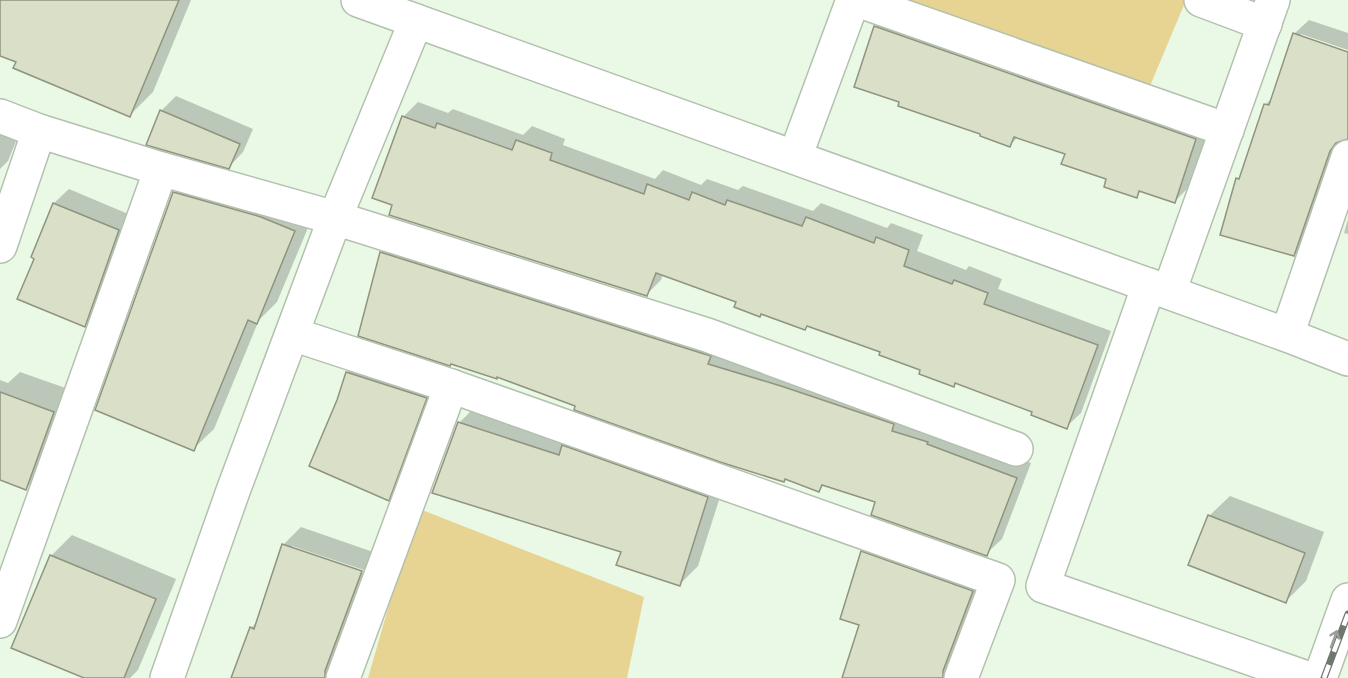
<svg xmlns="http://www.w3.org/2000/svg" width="1348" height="678" font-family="Ubuntu,sans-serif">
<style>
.green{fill:#e7d392}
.shadow{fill:#0003;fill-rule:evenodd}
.building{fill:#dadfc8;stroke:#90947f;stroke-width:1.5}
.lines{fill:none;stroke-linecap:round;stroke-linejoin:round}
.minor-casing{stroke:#b3c1af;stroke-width:36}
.tertiary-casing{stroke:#b3c1af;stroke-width:36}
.minor{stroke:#fff;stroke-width:33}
.tertiary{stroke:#fff;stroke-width:33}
.rail-casing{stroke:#6f786d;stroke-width:7}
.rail{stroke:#fff;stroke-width:4.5;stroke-dasharray:14;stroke-linecap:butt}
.oneway{stroke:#9c9e9a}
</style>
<rect width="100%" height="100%" fill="#eaf9e6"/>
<g class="green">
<path d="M 893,0 L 1186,0 L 1150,86 Z"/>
<path d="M 417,508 L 644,597 L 627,678 L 368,678 Z"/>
</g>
<g class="shadow">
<path d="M 0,0 L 191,0 L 153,92 L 130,115 L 0,54 Z"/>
<path d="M 890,12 L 1210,124 L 1189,187 L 1175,201 L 1142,190 L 1136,197 L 1067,153 L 1018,137 L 1010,145 L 875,27 Z"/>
<path d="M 1309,20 L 1348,33 L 1348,50 L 1301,34 L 1301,37 L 1348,53 L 1348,137 L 1343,139 L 1308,240 L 1294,255 L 1238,179 L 1241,175 L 1265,105 L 1274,96 L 1294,34 Z"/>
<path d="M 176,96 L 253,129 L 243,152 L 229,167 L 161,111 Z"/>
<path d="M 418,102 L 448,113 L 453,109 L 523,135 L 532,126 L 565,139 L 563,145 L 655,179 L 663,170 L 701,185 L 707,179 L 738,190 L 743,186 L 813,211 L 821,203 L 887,228 L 891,223 L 923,235 L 917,251 L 966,270 L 969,266 L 1002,279 L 998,289 L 1111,331 L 1081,413 L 1066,427 L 1034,411 L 956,382 L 953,385 L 882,351 L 808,325 L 805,328 L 762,313 L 738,301 L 663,274 L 661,280 L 646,295 L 403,117 Z"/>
<path d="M 0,120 L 21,129 L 8,161 L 0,169 Z"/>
<path d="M 195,172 L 315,211 L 277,302 L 259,320 L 214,429 L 193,449 L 174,193 Z"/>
<path d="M 69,189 L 133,216 L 99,311 L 84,326 L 36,258 L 33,256 L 54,203 Z"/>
<path d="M 1348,219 L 1348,234 L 1344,233 Z"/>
<path d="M 396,237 L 942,429 L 1031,463 L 1002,539 L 986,554 L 877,501 L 825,484 L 819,490 L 577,405 L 381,252 Z"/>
<path d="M 366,354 L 444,380 L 406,481 L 388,499 L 338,401 L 348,372 Z"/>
<path d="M 20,372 L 74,391 L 46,468 L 26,488 L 0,478 L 0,380 L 8,383 Z"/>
<path d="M 478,404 L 726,478 L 698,566 L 679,585 L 623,551 L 459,423 Z"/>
<path d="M 1230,496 L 1324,532 L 1306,581 L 1286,601 L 1209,516 Z"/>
<path d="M 301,527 L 379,554 L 347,678 L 233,678 L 251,628 L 259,620 L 283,545 ZM 292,546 L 370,572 L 369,575 L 292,549 Z"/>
<path d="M 72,535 L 176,579 L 138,670 L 130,678 L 88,678 L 51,556 Z"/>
<path d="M 880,535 L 989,574 L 950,678 L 843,678 L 861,624 L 863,552 Z"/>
</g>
<g class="building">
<path d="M 0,0 L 179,0 L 130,117 L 13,68 L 16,62 L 0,56 Z"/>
<path d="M 874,26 L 1196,139 L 1175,203 L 1139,191 L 1137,198 L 1104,187 L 1106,179 L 1061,164 L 1065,154 L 1014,137 L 1010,147 L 980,136 L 980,134 L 898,106 L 899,102 L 854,87 Z"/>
<path d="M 1293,33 L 1348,52 L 1348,139 L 1336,143 L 1330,151 L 1294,256 L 1220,235 L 1236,178 L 1239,179 L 1264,104 L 1269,105 Z"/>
<path d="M 160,110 L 240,144 L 229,169 L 146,145 Z"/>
<path d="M 402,116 L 435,128 L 437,123 L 512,150 L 516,140 L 552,153 L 550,160 L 644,194 L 647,184 L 689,200 L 692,192 L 725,205 L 727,200 L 802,226 L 806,217 L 874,243 L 876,237 L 909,250 L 904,266 L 952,284 L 954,280 L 988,293 L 984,304 L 1098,345 L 1067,429 L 1031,415 L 1032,412 L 955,383 L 954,387 L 919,374 L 920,370 L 879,355 L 880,352 L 807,326 L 805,330 L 761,314 L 760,317 L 734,307 L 736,302 L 656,273 L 647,296 L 389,215 L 392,205 L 372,198 Z"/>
<path d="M 173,192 L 261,217 L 295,231 L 257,324 L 248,320 L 194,451 L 95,410 Z"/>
<path d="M 53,203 L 119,230 L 85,327 L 17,299 L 34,259 L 31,257 Z"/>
<path d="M 380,252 L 701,353 L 711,356 L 708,364 L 781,386 L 894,424 L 892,431 L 928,442 L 927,444 L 1017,478 L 987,556 L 871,515 L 875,502 L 822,485 L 819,492 L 785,479 L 784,482 L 720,462 L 574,410 L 575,406 L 497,377 L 497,379 L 451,364 L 450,366 L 358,336 Z"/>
<path d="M 346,372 L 427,398 L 389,501 L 309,466 L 337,400 Z"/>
<path d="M 0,392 L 54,412 L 26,490 L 0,480 Z"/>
<path d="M 458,422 L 559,455 L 562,445 L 708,497 L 680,586 L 616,565 L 621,552 L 432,493 Z"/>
<path d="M 1208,515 L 1305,553 L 1286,603 L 1188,565 Z"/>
<path d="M 282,544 L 362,571 L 325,671 L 325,678 L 231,678 L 250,627 L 254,629 Z"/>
<path d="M 861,551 L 973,591 L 943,671 L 943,678 L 842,678 L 859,625 L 840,619 Z"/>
<path d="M 50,555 L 156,599 L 124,678 L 84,678 L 11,648 Z"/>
</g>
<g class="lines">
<defs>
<g id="minor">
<path d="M 857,0 L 1227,130"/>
<path d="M 1201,0 L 1265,24"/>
<path d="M 0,116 L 39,131 L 161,169 L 335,218 L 707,335 L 1016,449"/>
<path d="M 795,157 L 853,0"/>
<path d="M 0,246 L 39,131"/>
<path d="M 1149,285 L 1043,586 L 1307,678"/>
<path d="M 1169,292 L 1273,0"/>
<path d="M 292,334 L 451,386 L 998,580 L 961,678"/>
<path d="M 1287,335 L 1348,157"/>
<path d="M 0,621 L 161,169"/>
<path d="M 167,678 L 233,491 L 335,218 L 416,21"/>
<path d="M 343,678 L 451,386"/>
</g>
<g id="tertiary">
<path d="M 358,0 L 1287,335 L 1348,359"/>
<path d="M 1320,678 L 1348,600"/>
</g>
</defs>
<use href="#minor" class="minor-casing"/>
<use href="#tertiary" class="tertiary-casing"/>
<use href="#minor" class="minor"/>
<use href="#tertiary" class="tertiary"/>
<defs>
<path id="rail" d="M 1324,678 L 1348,614"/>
</defs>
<use href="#rail" class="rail-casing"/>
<use href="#rail" class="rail"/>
</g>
<defs><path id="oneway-shaft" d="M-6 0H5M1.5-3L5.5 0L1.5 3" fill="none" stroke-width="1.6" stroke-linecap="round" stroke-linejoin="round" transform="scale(1.5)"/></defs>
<use class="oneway" href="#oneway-shaft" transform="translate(1334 639) rotate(-70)"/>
</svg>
